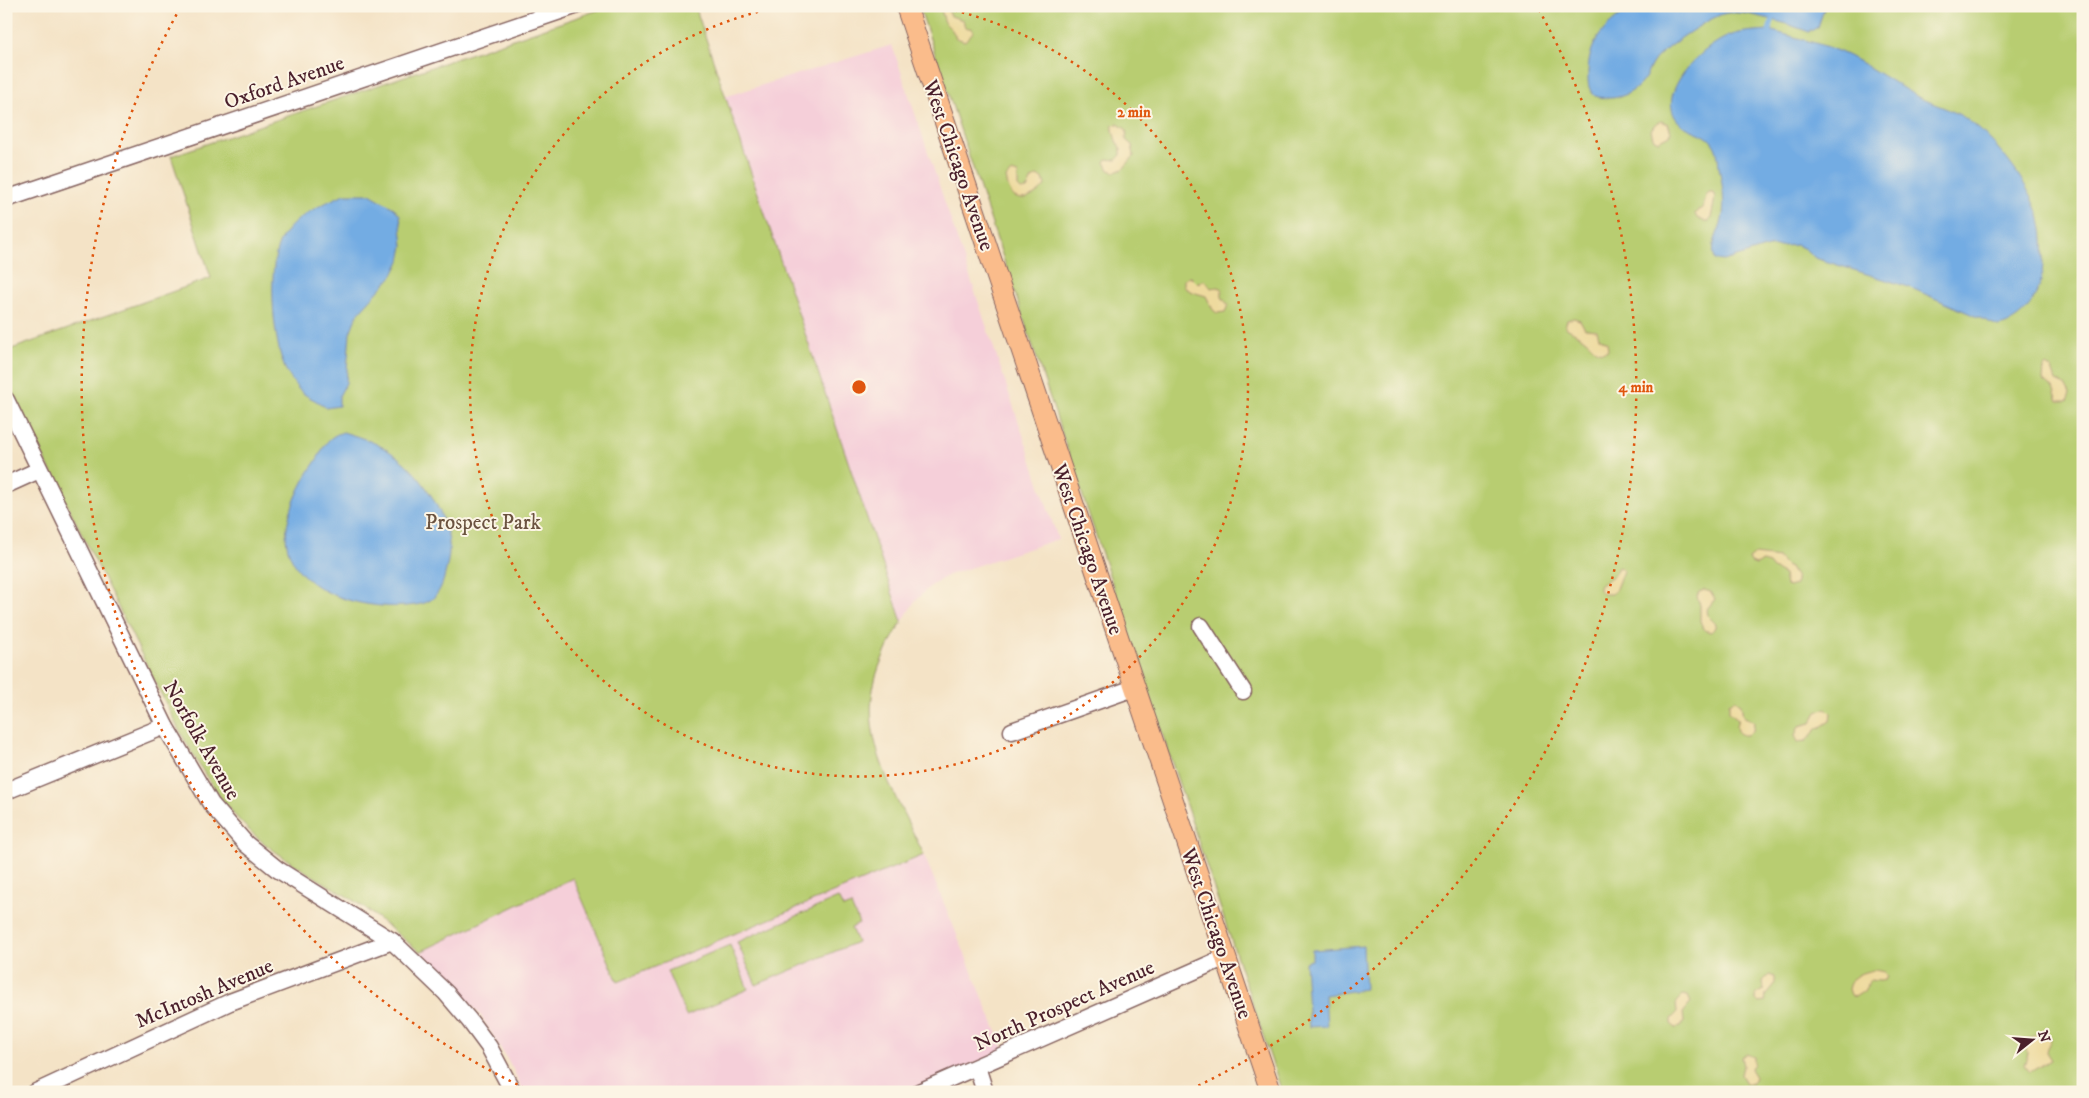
<svg xmlns="http://www.w3.org/2000/svg" width="2089" height="1098" font-family="'IM FELL DW Pica',serif">
<style>
.built{fill:#f5cfd9}
.green{fill:#b8cd71;stroke:#81764e}
.sand{fill:#eeda9e;stroke:#9c7c64}
.water{fill:#73ace3;stroke:#5e6687}
.lines{fill:none;stroke-linecap:round;stroke-linejoin:round}
.stream{stroke:#73ace3;stroke-width:5}
.minor-casing{stroke:#866461;stroke-width:19}
.major-casing{stroke:#866461;stroke-width:22}
.minor{stroke:#fff;stroke-width:16}
.major{stroke:#fabc8b;stroke-width:20}
.ring{fill:none;stroke:#e0560e;stroke-width:2.5;stroke-dasharray:2.5 5}
.labels{text-anchor:middle;stroke-width:4;stroke-linejoin:round;paint-order:stroke}
.street-label{font-size:21px;fill:#4a1f2b;stroke:#fcf5e5}
.park-label{font-size:21px;fill:#6b5340;stroke:#fcf5e5}
.centre{fill:#e0560e;stroke:#fcf5e5;stroke-width:2.5}
.ring-label{font-size:15px;text-anchor:middle;font-weight:bold;fill:#e0560e;stroke:#fcf5e5;stroke-width:4;stroke-linejoin:round;paint-order:stroke}
</style>
<rect width="100%" height="100%" fill="#fcf5e5"/>
<filter id="ink" filterUnits="userSpaceOnUse"><feTurbulence type="fractalNoise" baseFrequency=".02" numOctaves="2"/><feDisplacementMap in="SourceGraphic" scale="10" xChannelSelector="R" yChannelSelector="G"/><feConvolveMatrix kernelMatrix="1 2 1 2 8 2 1 2 1" color-interpolation-filters="sRGB"/></filter>
<filter id="wash" filterUnits="userSpaceOnUse"><feTurbulence type="fractalNoise" baseFrequency=".0096" numOctaves="4" result="noise"/><feDisplacementMap in="SourceGraphic" scale="20" xChannelSelector="R" yChannelSelector="G"/><feGaussianBlur stdDeviation="1.12" result="paint"/><feColorMatrix in="noise" values="0 0 0 0 0 0 0 0 0 0 0 0 0 0 0 0 0 1.4 0 .05"/><feComposite in="paint" operator="in"/></filter>
<g filter="url(#wash)">
<rect width="100%" height="100%" fill="#f4e3c6"/>
<g class="built">
<path d="M 892,45 L 1058,539 L 948,575 L 928,588 L 915,601 L 902,622 L 724,97 Z"/>
<path d="M 924,855 L 1005,1051 L 906,1092 L 523,1092 L 513,1069 L 481,1016 L 446,977 L 420,952 L 574,878 L 618,982 Z"/>
</g>
<g class="green">
<path d="M 610,6 L 695,6 L 902,622 C 888,645 875,669 872,696 C 865,750 902,808 924,855 L 618,982 L 573,878 L 420,952 C 401,937 382,921 363,907 C 321,878 274,858 239,820 C 214,793 196,760 178,728 L 6,381 L 6,351 L 211,278 L 171,156 Z"/>
<path d="M 919,6 L 2083,6 L 2083,1092 L 1282,1092 Z"/>
<path d="M 838,898 L 843,908 L 851,905 L 859,924 L 851,928 L 857,942 L 756,985 L 737,942 Z"/>
<path d="M 730,945 L 748,989 L 686,1016 L 667,971 Z"/>
</g>
<g class="sand">
<path d="M 940,6 L 949,6 L 949,12 L 951,16 L 963,20 L 965,27 L 973,29 L 973,32 L 965,41 L 956,38 L 952,30 L 945,23 Z"/>
<path d="M 1661,121 L 1668,124 L 1671,132 L 1669,135 L 1658,141 L 1653,138 L 1651,130 L 1655,124 Z"/>
<path d="M 1118,124 L 1127,130 L 1126,140 L 1132,145 L 1134,156 L 1123,169 L 1115,172 L 1109,170 L 1105,162 L 1107,159 L 1116,160 L 1121,155 L 1121,149 L 1116,141 C 1115,137 1112,129 1113,125 Z"/>
<path d="M 1011,172 L 1018,174 L 1018,187 L 1021,190 L 1027,189 L 1032,179 L 1037,176 L 1043,178 L 1045,185 C 1039,195 1019,206 1011,193 C 1008,189 1007,182 1006,178 Z"/>
<path d="M 1709,192 L 1713,192 L 1715,198 L 1711,218 L 1706,222 L 1697,218 L 1695,214 L 1698,210 L 1703,208 L 1706,196 Z"/>
<path d="M 1190,276 L 1197,283 L 1205,280 L 1211,288 L 1218,287 L 1222,289 L 1222,297 L 1228,305 L 1225,312 L 1217,313 L 1213,310 L 1206,296 L 1192,292 L 1184,287 L 1184,279 Z"/>
<path d="M 1574,318 L 1580,320 L 1585,329 L 1597,330 L 1599,337 L 1607,342 L 1608,350 C 1597,355 1594,347 1587,341 C 1581,335 1572,332 1565,327 L 1567,320 Z"/>
<path d="M 2046,365 L 2052,369 L 2056,381 L 2065,385 L 2070,394 L 2067,401 L 2058,401 L 2053,388 L 2043,381 L 2044,367 Z"/>
<path d="M 1754,555 L 1779,558 L 1786,566 L 1790,568 L 1796,578 L 1796,585 L 1788,587 L 1786,585 L 1784,575 L 1773,569 L 1769,564 L 1762,562 L 1756,565 L 1751,563 L 1749,559 Z"/>
<path d="M 1618,567 L 1623,569 L 1623,571 L 1615,591 L 1611,594 L 1603,594 L 1599,590 L 1599,586 L 1614,575 Z"/>
<path d="M 1704,590 L 1711,592 L 1715,599 L 1707,609 L 1708,616 L 1716,624 L 1714,629 L 1711,632 L 1704,630 L 1700,621 L 1700,605 L 1697,596 L 1699,592 Z"/>
<path d="M 1735,700 L 1741,704 L 1743,716 L 1754,722 L 1753,731 C 1748,736 1742,737 1737,731 L 1736,726 L 1738,719 L 1729,712 L 1729,703 Z"/>
<path d="M 1826,708 L 1831,713 L 1830,721 L 1816,730 L 1806,741 L 1798,742 L 1795,736 L 1799,726 L 1811,723 L 1817,712 Z"/>
<path d="M 1875,970 L 1884,972 L 1887,976 L 1885,980 L 1880,981 L 1870,980 L 1864,991 L 1855,997 L 1850,995 L 1848,989 C 1851,975 1862,972 1875,970 Z"/>
<path d="M 1769,975 L 1775,977 L 1775,983 L 1766,994 L 1765,1002 L 1759,1003 L 1756,1000 L 1755,995 L 1764,990 L 1763,981 Z"/>
<path d="M 1683,995 L 1688,996 L 1691,1003 L 1683,1013 L 1684,1022 L 1681,1027 L 1676,1028 L 1671,1024 L 1671,1019 L 1677,1013 L 1676,1002 Z"/>
<path d="M 2041,1032 L 2046,1033 C 2054,1040 2047,1043 2046,1052 L 2051,1060 L 2030,1072 L 2024,1065 L 2028,1054 L 2025,1041 Z"/>
<path d="M 1746,1054 L 1754,1057 L 1754,1064 L 1750,1069 L 1755,1077 L 1752,1084 L 1746,1083 L 1741,1075 L 1743,1066 L 1741,1057 Z"/>
</g>
<g class="water">
<path d="M 1634,6 L 1825,6 L 1818,27 L 1809,32 C 1791,25 1741,8 1723,14 C 1709,18 1662,49 1654,61 C 1650,66 1648,73 1645,78 C 1634,95 1614,102 1595,96 C 1587,89 1588,81 1588,71 C 1590,36 1608,24 1634,6 Z"/>
<path d="M 1769,30 C 1796,38 1825,44 1849,56 C 1872,68 1895,84 1918,97 C 1933,105 1956,110 1969,121 C 1995,140 2024,178 2036,207 C 2045,228 2044,253 2042,275 C 2039,297 2022,322 1998,326 L 1909,287 L 1815,258 L 1805,249 L 1797,245 L 1768,247 L 1724,261 L 1715,260 C 1710,244 1718,235 1722,220 C 1726,203 1722,184 1719,167 C 1718,160 1718,152 1714,145 C 1706,130 1684,133 1675,117 C 1658,88 1706,43 1732,35 C 1744,31 1757,31 1769,30 Z"/>
<path d="M 344,194 L 370,194 L 394,208 L 400,215 L 403,246 L 400,261 L 393,275 L 360,311 L 355,320 L 350,333 L 346,383 L 339,396 L 339,406 L 326,408 C 317,399 303,397 296,386 C 291,379 285,370 283,363 C 273,336 266,260 283,236 C 298,214 322,205 344,194 Z"/>
<path d="M 343,432 C 356,436 370,440 382,447 C 414,464 440,501 448,536 C 451,548 448,563 445,574 C 442,588 436,601 421,604 C 376,613 298,598 287,545 C 282,522 301,482 314,464 C 325,448 324,438 343,432 Z"/>
<path d="M 1363,946 L 1365,989 L 1325,995 L 1327,1026 L 1309,1027 L 1305,962 L 1312,960 L 1312,950 Z"/>
</g>
<g class="lines">
<path class="stream" d="M 1769,30 L 1773,19"/>
</g>
</g>
<g filter="url(#ink)">
<g class="lines">
<defs>
<g id="minor">
<path d="M 6,199 L 575,6"/>
<path d="M 6,400 L 165,726 L 211,804 L 246,844 L 277,869 L 392,941 L 446,993 L 469,1020 L 489,1047 L 513,1092"/>
<path d="M 6,485 L 39,470"/>
<path d="M 1201,626 L 1243,691"/>
<path d="M 1012,731 L 1134,688"/>
<path d="M 6,791 L 165,726"/>
<path d="M 977,1067 L 985,1092"/>
<path d="M 36,1092 L 230,1002 L 392,941"/>
<path d="M 919,1092 L 1226,957"/>
</g>
<path id="major" d="M 906,6 L 1271,1092"/>
</defs>
<use href="#minor" class="minor-casing"/>
<use href="#major" class="major-casing"/>
<use href="#minor" class="minor"/>
<use href="#major" class="major"/>
</g>
</g>
<g class="ring">
<path d="M940 7A389 389 0 1 1 778 7"/>
<path d="M531 1091A777 777 0 0 1 179 10M1539 10A777 777 0 0 1 1187 1091"/>
</g>
<g class="labels">
<g class="street-label">
<text transform="translate(284 82) rotate(-19)" y="7">Oxford Avenue</text>
<text transform="translate(959 165) rotate(71)" y="7">West Chicago Avenue</text>
<text transform="translate(1088 549) rotate(71)" y="7">West Chicago Avenue</text>
<text transform="translate(202 740) rotate(60)" y="7">Norfolk Avenue</text>
<text transform="translate(1217 933) rotate(71)" y="7">West Chicago Avenue</text>
<text transform="translate(204 993) rotate(-23)" y="7">McIntosh Avenue</text>
<text transform="translate(1064 1005) rotate(-24)" y="7">North Prospect Avenue</text>
</g>
<g class="park-label">
<text x="483" y="529">Prospect Park</text>
</g>
</g>
<circle cx="859" cy="387" r="8" class="centre"/>
<g class="ring-label">
<text x="1134" y="117">2 min</text>
<text x="1636" y="392">4 min</text>
</g>
<rect width="2089" height="1098" fill="none" stroke="#fcf5e5" stroke-width="25"/>
<g transform="translate(2032 1040) rotate(73)" stroke="#fcf5e5" stroke-width="4" paint-order="stroke">
<path d="M0-4L9 19L0 12L-9 19Z" fill="#4a1f2b"/>
<text y="-8" font-size="14" font-weight="bold" text-anchor="middle" fill="#4a1f2b">N</text>
</g>
</svg>
